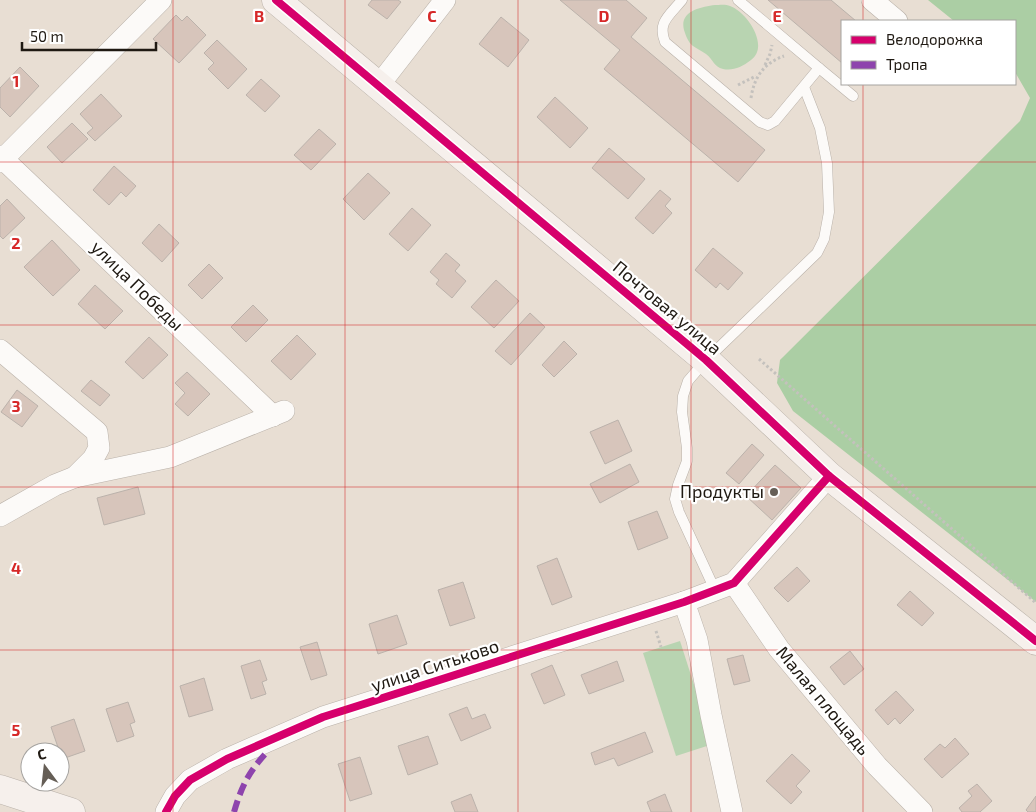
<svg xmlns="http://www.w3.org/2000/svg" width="1036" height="812" font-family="'Exo 2',sans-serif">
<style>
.green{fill:#b8d4b1}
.forest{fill:#abcea4}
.building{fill:#d7c5bb;stroke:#bbb2ab}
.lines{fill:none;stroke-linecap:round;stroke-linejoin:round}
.lane-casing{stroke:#b9b1a9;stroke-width:11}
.street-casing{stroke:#b9b1a9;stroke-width:22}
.secondary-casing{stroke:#b9b1a9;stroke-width:29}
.path{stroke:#c4c1bd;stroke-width:3;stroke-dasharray:2.5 2.5;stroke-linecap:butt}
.lane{stroke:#fcfaf8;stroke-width:10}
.street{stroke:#fcfaf8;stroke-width:21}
.secondary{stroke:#f6f0ec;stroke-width:28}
.quiet{stroke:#8e44ad;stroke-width:6;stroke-dasharray:12 6;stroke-linecap:butt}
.cycleway-casing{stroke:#fff;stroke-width:11}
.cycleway{stroke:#d6006c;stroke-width:8}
.grid{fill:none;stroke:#d62828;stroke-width:1;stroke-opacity:0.55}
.poi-dot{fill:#655e56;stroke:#fff;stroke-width:2}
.labels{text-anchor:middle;stroke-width:4.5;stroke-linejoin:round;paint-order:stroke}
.street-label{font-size:18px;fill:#1f1912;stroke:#fff}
.poi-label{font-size:18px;fill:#1f1912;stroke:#fff;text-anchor:end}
.grid-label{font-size:16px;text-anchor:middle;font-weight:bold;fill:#d62828;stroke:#fff;stroke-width:4.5;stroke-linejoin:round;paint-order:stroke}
</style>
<rect width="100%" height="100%" fill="#e8ded3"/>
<g class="green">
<path d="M 715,5 C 719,5 726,4 730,6 C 747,12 770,46 751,60 C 742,67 733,71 723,69 C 714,67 713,59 706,54 C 702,51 697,49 693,46 C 688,42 686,36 684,30 C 679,11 701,7 715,5 Z"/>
<path d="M 680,641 L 713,744 L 676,756 L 643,653 Z"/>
</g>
<path class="forest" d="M 928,0 L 1036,0 L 1036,602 L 793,411 L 777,383 L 780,360 L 1020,121 L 1030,98 L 1015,72 L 1015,21 L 954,21 Z"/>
<g class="building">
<path d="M 372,0 L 398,0 L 401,2 L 387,19 L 368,5 Z"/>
<path d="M 560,0 L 626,0 L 647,18 L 631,37 L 765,150 L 738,182 L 604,69 L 620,50 Z"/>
<path d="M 768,0 L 831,0 L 856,21 L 842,21 L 842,63 Z"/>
<path d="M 176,15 L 182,21 L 187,16 L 206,35 L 179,63 L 153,39 Z"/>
<path d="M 501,17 L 529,40 L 508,67 L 479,44 Z"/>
<path d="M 217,40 L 247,69 L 228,89 L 208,69 L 214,63 L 204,53 Z"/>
<path d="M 20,67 L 39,86 L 10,117 L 0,107 L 0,88 Z"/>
<path d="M 261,79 L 280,96 L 265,112 L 246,95 Z"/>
<path d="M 101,94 L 122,116 L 95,141 L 87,133 L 93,128 L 80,114 Z"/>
<path d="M 555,97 L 588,128 L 570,148 L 537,117 Z"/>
<path d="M 72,123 L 88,139 L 62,163 L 47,147 Z"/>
<path d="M 319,129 L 336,144 L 311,170 L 294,155 Z"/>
<path d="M 609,148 L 645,179 L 628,199 L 592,168 Z"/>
<path d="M 114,166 L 136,186 L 126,197 L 121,192 L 109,205 L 93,190 Z"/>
<path d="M 368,173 L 390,193 L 364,220 L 343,199 Z"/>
<path d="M 660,190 L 671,199 L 665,206 L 672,213 L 653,234 L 635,218 Z"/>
<path d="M 7,199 L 25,218 L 3,239 L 0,236 L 0,206 Z"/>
<path d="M 412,208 L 431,225 L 408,251 L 389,234 Z"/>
<path d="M 159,224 L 179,243 L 162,262 L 142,243 Z"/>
<path d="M 52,240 L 80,270 L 53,296 L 24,267 Z"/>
<path d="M 713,248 L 743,273 L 728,290 L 720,283 L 716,288 L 695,270 Z"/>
<path d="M 446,253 L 460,265 L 455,271 L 466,281 L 452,298 L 436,284 L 439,280 L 430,272 Z"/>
<path d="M 209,264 L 223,278 L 202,299 L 188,285 Z"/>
<path d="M 496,280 L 519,301 L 494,328 L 471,307 Z"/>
<path d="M 95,285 L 123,311 L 105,329 L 78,304 Z"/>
<path d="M 253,305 L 268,320 L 246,342 L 231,327 Z"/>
<path d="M 530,313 L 545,327 L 511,365 L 495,351 Z"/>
<path d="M 297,335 L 316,354 L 291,380 L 271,361 Z"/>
<path d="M 149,337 L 168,355 L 143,379 L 125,362 Z"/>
<path d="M 564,341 L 577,354 L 554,377 L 542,365 Z"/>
<path d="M 187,372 L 210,394 L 188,416 L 175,404 L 185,393 L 175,383 Z"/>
<path d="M 91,380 L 110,395 L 100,406 L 81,391 Z"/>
<path d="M 17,390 L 38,406 L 22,427 L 1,412 Z"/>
<path d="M 618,420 L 632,451 L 605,464 L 590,432 Z"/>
<path d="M 752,444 L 764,455 L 739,484 L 726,473 Z"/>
<path d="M 630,464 L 639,482 L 600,503 L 590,484 Z"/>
<path d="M 775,465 L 801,488 L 772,520 L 746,496 Z"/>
<path d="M 138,487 L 145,514 L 104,525 L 97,498 Z"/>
<path d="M 657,511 L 668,538 L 638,550 L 628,522 Z"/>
<path d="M 557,558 L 572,597 L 552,605 L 537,566 Z"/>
<path d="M 797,567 L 810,581 L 788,602 L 774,588 Z"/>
<path d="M 463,582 L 475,618 L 450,626 L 438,590 Z"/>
<path d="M 910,591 L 934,613 L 922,626 L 897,605 Z"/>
<path d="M 397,615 L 407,644 L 378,654 L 369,624 Z"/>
<path d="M 317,642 L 327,675 L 311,680 L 300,647 Z"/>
<path d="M 850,651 L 864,669 L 844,685 L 830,667 Z"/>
<path d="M 743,655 L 750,681 L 734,685 L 727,659 Z"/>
<path d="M 260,660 L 267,680 L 262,682 L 266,694 L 251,699 L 241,666 Z"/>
<path d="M 617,661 L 624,681 L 589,694 L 581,675 Z"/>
<path d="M 552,665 L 565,695 L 544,704 L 531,674 Z"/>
<path d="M 204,678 L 213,710 L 189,717 L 180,686 Z"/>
<path d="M 896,691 L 914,710 L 900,724 L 895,718 L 888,725 L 875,710 Z"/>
<path d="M 128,702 L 135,722 L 130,724 L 134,736 L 117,742 L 106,709 Z"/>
<path d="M 467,707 L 472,719 L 485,714 L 491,728 L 461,741 L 449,714 Z"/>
<path d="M 74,719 L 85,751 L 62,759 L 51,727 Z"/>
<path d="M 645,732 L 653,752 L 618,766 L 614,758 L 595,765 L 591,753 Z"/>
<path d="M 428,736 L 438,764 L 408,775 L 398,746 Z"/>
<path d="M 955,738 L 969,754 L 942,778 L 924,759 L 940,744 L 945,748 Z"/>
<path d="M 792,754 L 810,771 L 796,786 L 802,792 L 791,804 L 766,781 Z"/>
<path d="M 360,757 L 372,794 L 350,801 L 338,764 Z"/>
<path d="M 977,784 L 992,801 L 980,812 L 962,812 L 959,808 L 972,796 L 968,791 Z"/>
<path d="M 471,794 L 478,812 L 455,812 L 451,802 Z"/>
<path d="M 665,794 L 672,812 L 651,812 L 647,802 Z"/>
<path d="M 1036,796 L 1036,812 L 1028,812 L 1026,810 Z"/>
</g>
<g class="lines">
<defs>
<g id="lane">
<path d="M 682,0 C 670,15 657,22 665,42 L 760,122 L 768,125 L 775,121 L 819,68 L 738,0"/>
<path d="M 819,68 L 853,96"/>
<path d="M 715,590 L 679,512 L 675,499 L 678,485 L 687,461 L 687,448 L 682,412 L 683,396 L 688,381 L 706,360 L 817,253 L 824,239 L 829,212 L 827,163 L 820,128 L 804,87"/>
</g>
<g id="street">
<path d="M 872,0 L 897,21"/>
<path d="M 379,85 L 445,0"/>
<path d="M 0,156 L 273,416"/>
<path d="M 0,162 L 161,0"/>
<path d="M 0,350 L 97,432 L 99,448 L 93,459 L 75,477"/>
<path d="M 0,516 L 55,485 L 75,477 L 170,457 L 284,411"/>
<path d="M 734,583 L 779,649 L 877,766 L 922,812"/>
<path d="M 684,602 L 697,640 L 711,715 L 732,812"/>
<path d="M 166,812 L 175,796 L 190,780 L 227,759 L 323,717 L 684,602 L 734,583 L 829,476"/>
</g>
<g id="secondary">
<path d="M 276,0 L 706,360 L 829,476 L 1036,641"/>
<path d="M 0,789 L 71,812"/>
</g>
</defs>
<use href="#lane" class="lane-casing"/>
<use href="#street" class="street-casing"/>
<use href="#secondary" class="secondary-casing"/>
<g class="path">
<path d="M 765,65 L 770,54 L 772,45"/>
<path d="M 738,85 L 756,76"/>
<path d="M 751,98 C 754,77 764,63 784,56"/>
<path d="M 759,359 L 1036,603"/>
<path d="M 656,631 L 661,647"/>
</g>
<use href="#lane" class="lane"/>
<use href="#street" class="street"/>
<use href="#secondary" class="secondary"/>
<path class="quiet" d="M 234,812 C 242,785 249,771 269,750"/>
<defs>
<g id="cycleway">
<path d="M 276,0 L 706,360 L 829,476 L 1036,641"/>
<path d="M 166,812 L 175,796 L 190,780 L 227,759 L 323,717 L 684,602 L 734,583 L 829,476"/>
</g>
</defs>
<use href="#cycleway" class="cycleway-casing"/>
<use href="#cycleway" class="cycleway"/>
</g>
<path class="grid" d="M 173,0 L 173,812M 345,0 L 345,812M 518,0 L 518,812M 691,0 L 691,812M 863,0 L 863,21M 863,84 L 863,812M 0,162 L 1036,162M 0,325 L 1036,325M 0,487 L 1036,487M 0,650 L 1036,650"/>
<circle class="poi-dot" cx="774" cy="492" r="5"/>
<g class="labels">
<g class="street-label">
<text transform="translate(137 286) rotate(44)" y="6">улица Победы</text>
<text transform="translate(667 308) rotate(40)" y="6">Почтовая улица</text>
<text transform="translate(435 666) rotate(-18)" y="6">улица Ситьково</text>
<text transform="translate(823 701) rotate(50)" y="6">Малая площадь</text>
</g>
<g class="poi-label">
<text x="764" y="498">Продукты</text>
</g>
</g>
<g class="grid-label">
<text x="259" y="22">B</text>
<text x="432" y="22">C</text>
<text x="604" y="22">D</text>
<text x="777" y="22">E</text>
<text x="16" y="87">1</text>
<text x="16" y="249">2</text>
<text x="16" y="412">3</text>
<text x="16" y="574">4</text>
<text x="16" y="736">5</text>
</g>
<rect x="841" y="20" width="175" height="65" fill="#ffffff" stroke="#a5a3a0"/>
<rect x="851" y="36" width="25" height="8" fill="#d6006c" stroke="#a5a3a0"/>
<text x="886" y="45" font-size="15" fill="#1f1912">Велодорожка</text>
<rect x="851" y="61" width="25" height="8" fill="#8e44ad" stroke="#a5a3a0"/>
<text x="886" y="70" font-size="15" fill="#1f1912">Тропа</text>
<g transform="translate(45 767) rotate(345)"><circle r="24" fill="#ffffff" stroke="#a5a3a0"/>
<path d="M0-4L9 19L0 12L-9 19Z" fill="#655e56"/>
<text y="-8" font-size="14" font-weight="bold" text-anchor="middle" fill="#1f1912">С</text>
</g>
<path d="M22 42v8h134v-8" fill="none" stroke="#1f1912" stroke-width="2.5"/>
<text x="30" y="42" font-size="15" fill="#1f1912" stroke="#ffffff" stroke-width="4" paint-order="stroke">50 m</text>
</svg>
